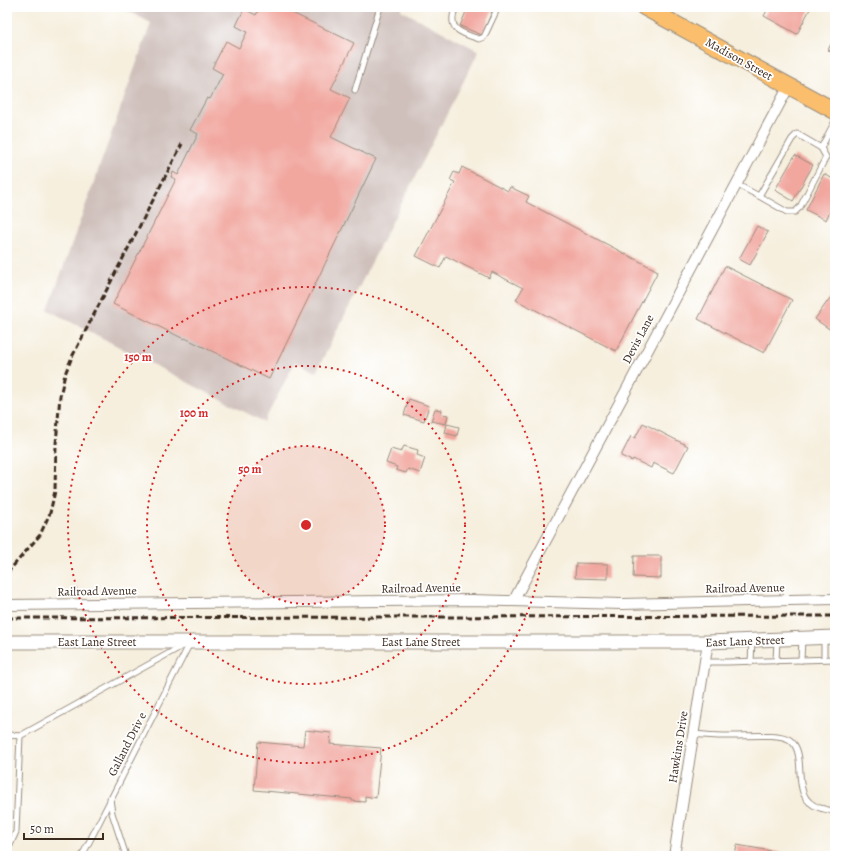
<svg xmlns="http://www.w3.org/2000/svg" width="842" height="863" font-family="Alegreya,serif">
<style>
.industrial{fill:#cfc0bb}
.building{fill:#f1a69e}
.lines{fill:none;stroke-linecap:round;stroke-linejoin:round}
.service-casing{stroke:#988c7e;stroke-width:7}
.minor-casing{stroke:#988c7e;stroke-width:12}
.tertiary-casing{stroke:#988c7e;stroke-width:15}
.primary-casing{stroke:#988c7e;stroke-width:18}
.service{stroke:#fff;stroke-width:5}
.minor{stroke:#fff;stroke-width:10}
.tertiary{stroke:#fff;stroke-width:13}
.primary{stroke:#fabe6d;stroke-width:16}
.rail{stroke:#3b2a1e;stroke-width:3;stroke-dasharray:6 3;stroke-linecap:butt}
.ring{fill:none;stroke:#d62828;stroke-width:2;stroke-dasharray:2 4}
.labels{text-anchor:middle;stroke-width:3.5;stroke-linejoin:round;paint-order:stroke}
.street-label{font-size:12px;fill:#3b2a1e;stroke:#fff}
.centre{fill:#d62828;stroke:#fff;stroke-width:2}
.ring-label{font-size:12px;text-anchor:middle;font-weight:bold;fill:#d62828;stroke:#fff;stroke-width:3.5;stroke-linejoin:round;paint-order:stroke}
</style>
<rect width="100%" height="100%" fill="#fff"/>
<filter id="ink" filterUnits="userSpaceOnUse"><feTurbulence type="fractalNoise" baseFrequency=".025" numOctaves="2"/><feDisplacementMap in="SourceGraphic" scale="8" xChannelSelector="R" yChannelSelector="G"/><feConvolveMatrix kernelMatrix="1 2 1 2 8 2 1 2 1" color-interpolation-filters="sRGB"/></filter>
<filter id="wash" filterUnits="userSpaceOnUse"><feTurbulence type="fractalNoise" baseFrequency=".012" numOctaves="4" result="noise"/><feDisplacementMap in="SourceGraphic" scale="16" xChannelSelector="R" yChannelSelector="G"/><feGaussianBlur stdDeviation="0.9" result="paint"/><feColorMatrix in="noise" values="0 0 0 0 0 0 0 0 0 0 0 0 0 0 0 0 0 1.4 0 .05"/><feComposite in="paint" operator="in"/></filter>
<g filter="url(#wash)">
<rect width="100%" height="100%" fill="#f6efde"/>
<path class="industrial" d="M 120,7 L 402,7 L 401,10 L 479,51 L 316,372 L 295,362 L 264,422 L 48,310 L 151,23 Z"/>
<g id="blocks">
<g class="building">
<path d="M 260,7 L 280,7 L 354,43 L 331,89 L 350,98 L 331,137 L 376,159 L 269,379 L 185,338 L 184,339 L 113,304 L 176,179 L 171,177 L 173,172 L 178,175 L 198,134 L 190,130 L 207,98 L 210,99 L 223,74 L 212,68 L 226,41 L 239,48 L 247,32 L 236,26 L 244,9 L 256,15 Z"/>
<path d="M 468,7 L 494,7 L 482,35 L 460,26 Z"/>
<path d="M 769,7 L 811,7 L 797,34 L 764,16 Z"/>
<path d="M 835,36 L 835,53 L 828,50 Z"/>
<path d="M 795,155 L 813,165 L 793,201 L 775,190 Z"/>
<path d="M 462,167 L 508,191 L 510,187 L 529,196 L 526,202 L 658,271 L 616,351 L 516,300 L 523,288 L 492,272 L 489,278 L 446,256 L 440,268 L 416,256 L 455,182 L 450,180 L 454,172 L 459,174 Z"/>
<path d="M 824,174 L 835,180 L 835,201 L 826,220 L 806,210 Z"/>
<path d="M 757,226 L 768,232 L 750,265 L 739,259 Z"/>
<path d="M 725,266 L 792,300 L 764,353 L 698,319 Z"/>
<path d="M 835,291 L 835,333 L 815,319 Z"/>
<path d="M 409,399 L 429,406 L 424,421 L 404,415 Z"/>
<path d="M 435,409 L 442,410 L 441,414 L 448,415 L 446,424 L 431,421 Z"/>
<path d="M 643,423 L 688,446 L 674,473 L 653,463 L 651,468 L 633,459 L 632,461 L 621,456 L 631,436 L 635,438 Z"/>
<path d="M 447,424 L 459,427 L 457,436 L 445,433 Z"/>
<path d="M 404,446 L 418,450 L 417,455 L 425,458 L 420,473 L 408,469 L 406,473 L 396,470 L 397,467 L 386,463 L 391,449 L 401,452 Z"/>
<path d="M 634,556 L 661,556 L 661,578 L 633,577 Z"/>
<path d="M 576,563 L 608,564 L 608,579 L 575,578 Z"/>
<path d="M 305,730 L 331,733 L 330,744 L 381,748 L 376,798 L 365,796 L 365,802 L 352,801 L 352,799 L 254,790 L 258,742 L 303,746 Z"/>
<path d="M 737,845 L 795,855 L 794,856 L 735,856 Z"/>
</g>
</g>
</g>
<g filter="url(#ink)">
<use href="#blocks" fill-opacity="0" stroke="#988c7e" stroke-width="1"/>
<g class="lines">
<defs>
<g id="service">
<path d="M 456,7 C 446,29 460,33 479,39 L 484,37 L 498,7"/>
<path d="M 355,90 L 380,7"/>
<path d="M 736,184 L 759,196 L 792,139 L 797,134 L 821,148 L 835,121"/>
<path d="M 759,196 L 787,212 L 795,212 L 800,207 L 826,157 L 821,148"/>
<path d="M 824,659 L 824,638"/>
<path d="M 801,660 L 802,639"/>
<path d="M 776,661 L 777,640"/>
<path d="M 705,662 L 727,662 L 835,659"/>
<path d="M 751,662 L 752,641"/>
<path d="M 7,734 L 10,735 L 20,736 L 184,645"/>
<path d="M 693,734 C 703,735 714,736 724,736 C 739,737 779,732 790,740 C 810,755 787,798 820,808 C 825,809 830,811 835,811"/>
<path d="M 110,799 L 112,813 L 126,856"/>
<path d="M 7,849 L 10,845 L 16,832 L 20,736"/>
<path d="M 82,856 L 190,643"/>
</g>
<g id="minor">
<path d="M 519,601 L 514,600 L 789,86"/>
<path d="M 7,605 L 472,600 L 622,604 L 835,599"/>
<path d="M 674,856 L 708,642"/>
</g>
<path id="tertiary" d="M 7,642 L 708,642 L 835,637"/>
<path id="primary" d="M 644,7 L 835,111"/>
</defs>
<use href="#service" class="service-casing"/>
<use href="#minor" class="minor-casing"/>
<use href="#tertiary" class="tertiary-casing"/>
<use href="#primary" class="primary-casing"/>
<use href="#service" class="service"/>
<use href="#minor" class="minor"/>
<use href="#tertiary" class="tertiary"/>
<use href="#primary" class="primary"/>
<g class="rail">
<path d="M 7,573 L 40,535 L 50,513 L 55,491 L 56,444 L 60,396 L 65,374 L 72,357 L 182,144"/>
<path d="M 7,618 L 835,616"/>
</g>
</g>
</g>
<circle cx="306" cy="525" r="79" fill="#d62828" fill-opacity=".12"/>
<g class="ring">
<circle cx="306" cy="525" r="79"/>
<circle cx="306" cy="525" r="159"/>
<circle cx="306" cy="525" r="238"/>
</g>
<g class="labels">
<g class="street-label">
<text transform="translate(739 59) rotate(29)" y="4">Madison Street</text>
<text transform="translate(638 339) rotate(-62)" y="4">Devis Lane</text>
<text transform="translate(421 588) rotate(-1)" y="4">Railroad Avenue</text>
<text transform="translate(745 588) rotate(-1)" y="4">Railroad Avenue</text>
<text transform="translate(97 591) rotate(-1)" y="4">Railroad Avenue</text>
<text transform="translate(745 641) rotate(-2)" y="4">East Lane Street</text>
<text x="97" y="646">East Lane Street</text>
<text x="421" y="646">East Lane Street</text>
<text transform="translate(127 744) rotate(-63)" y="4">Galland Driv e</text>
<text transform="translate(678 747) rotate(-81)" y="4">Hawkins Drive</text>
</g>
</g>
<circle cx="306" cy="525" r="6" class="centre"/>
<g class="ring-label">
<text x="138" y="361">150 m</text>
<text x="194" y="417">100 m</text>
<text x="250" y="473">50 m</text>
</g>
<rect width="842" height="863" fill="none" stroke="#fff" stroke-width="24"/>
<path d="M24 833v6h79v-6" fill="none" stroke="#3b2a1e" stroke-width="2"/>
<text x="30" y="833" font-size="12" fill="#3b2a1e" stroke="#ffffff" stroke-width="3" paint-order="stroke">50 m</text>
</svg>
